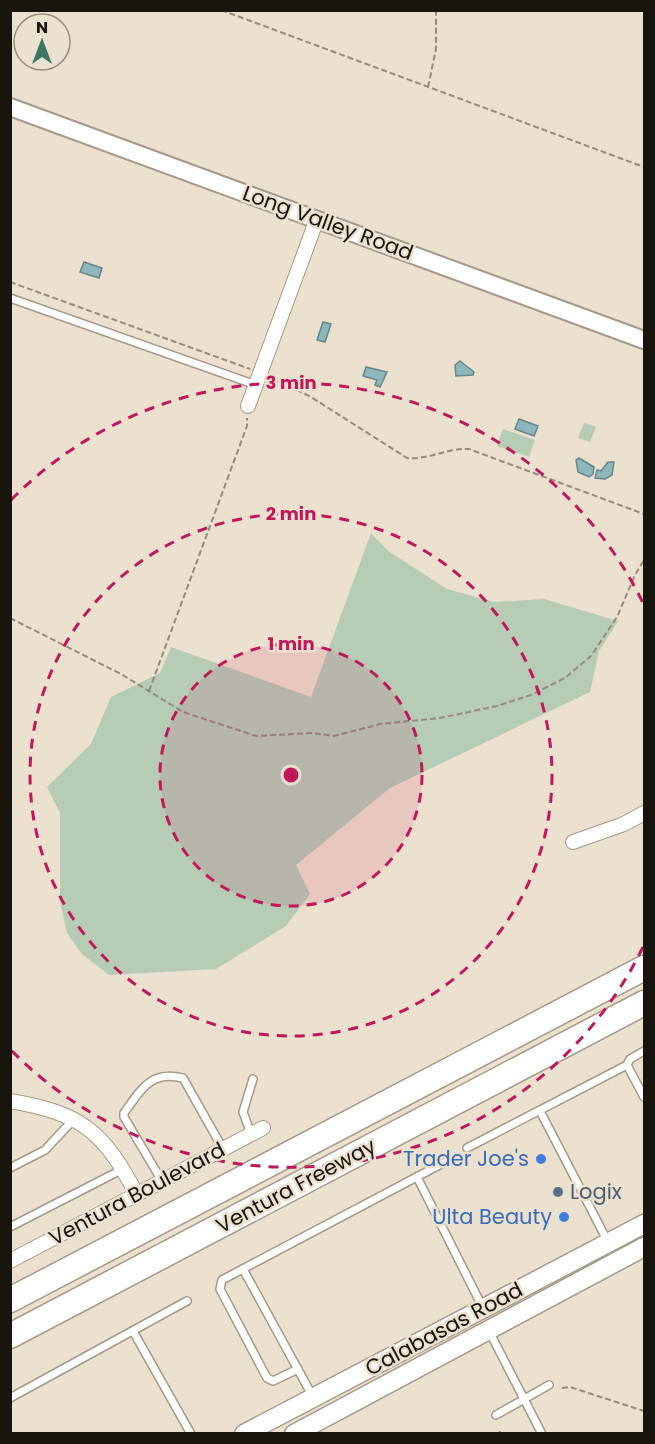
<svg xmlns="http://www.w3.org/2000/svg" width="655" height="1444" font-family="Poppins,sans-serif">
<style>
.green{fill:#b6ccb5}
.water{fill:#8cb7bc;stroke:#698688;stroke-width:1.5}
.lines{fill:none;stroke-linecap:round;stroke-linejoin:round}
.service-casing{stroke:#a59a89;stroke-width:10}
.minor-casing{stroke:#a59a89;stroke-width:16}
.tertiary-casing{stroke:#a59a89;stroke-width:20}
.secondary-casing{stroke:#a59a89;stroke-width:21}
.motorway-casing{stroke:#a59a89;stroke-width:27}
.path{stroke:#958c7f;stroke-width:2;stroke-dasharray:6 3;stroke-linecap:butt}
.service{stroke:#fff;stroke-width:7}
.minor{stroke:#fff;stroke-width:14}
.tertiary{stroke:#fff;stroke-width:16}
.secondary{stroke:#fff;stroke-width:18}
.motorway{stroke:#fff;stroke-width:24}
.ring{fill:none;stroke:#c2185b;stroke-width:3;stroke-dasharray:10 8}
.shop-dot{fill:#3f7fe0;stroke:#ece0ce;stroke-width:2}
.service-dot{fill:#5c6f8a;stroke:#ece0ce;stroke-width:2}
.labels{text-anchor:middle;stroke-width:5;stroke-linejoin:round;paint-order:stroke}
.street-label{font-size:21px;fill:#18140e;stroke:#ece0ce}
.shop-label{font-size:21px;fill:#366cbe;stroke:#ece0ce;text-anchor:end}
.service-label{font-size:21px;fill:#4e5e75;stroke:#ece0ce;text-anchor:start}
.centre{fill:#c2185b;stroke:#ece0ce;stroke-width:3}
.ring-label{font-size:18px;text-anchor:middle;font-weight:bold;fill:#c2185b;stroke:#ece0ce;stroke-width:5;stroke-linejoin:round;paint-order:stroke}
</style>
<rect width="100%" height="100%" fill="#ece0ce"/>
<g class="green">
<path d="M 584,423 L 596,427 L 590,442 L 578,438 Z"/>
<path d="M 503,429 L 535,440 L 529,457 L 497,446 Z"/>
<path d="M 371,533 L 388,551 L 447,589 L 494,602 L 544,599 L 618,621 L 599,651 L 590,692 L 390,788 L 296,865 L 310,894 L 286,926 L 216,969 L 109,975 L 82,954 L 67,933 L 60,901 L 60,813 L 47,787 L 91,744 L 111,697 L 160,673 L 171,647 L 311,697 Z"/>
</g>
<g class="water">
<path d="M 84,262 L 102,268 L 99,278 L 80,272 Z"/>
<path d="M 323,322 L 331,324 L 325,342 L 317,340 Z"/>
<path d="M 460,361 L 474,372 L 473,375 L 456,376 L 455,365 Z"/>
<path d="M 366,367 L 387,372 L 380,387 L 375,385 L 377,380 L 363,376 Z"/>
<path d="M 519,419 L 538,426 L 534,436 L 515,429 Z"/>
<path d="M 579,458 L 594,467 L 593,474 L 589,477 L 578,472 L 576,460 Z"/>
<path d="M 608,462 L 614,462 L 612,475 L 605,479 L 595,478 L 597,470 L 601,471 Z"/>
</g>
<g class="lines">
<defs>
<g id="service">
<path d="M 10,298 L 256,385"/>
<path d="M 627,1065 L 644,1097"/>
<path d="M 540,1111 L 608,1242"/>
<path d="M 251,1134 L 243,1112 L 253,1079"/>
<path d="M 467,1148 L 627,1065 L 630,1059 L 644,1051"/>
<path d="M 10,1168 L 45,1150 L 73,1120"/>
<path d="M 417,1177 L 482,1306"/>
<path d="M 162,1181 L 124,1117 L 124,1113 C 141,1090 150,1070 183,1078 L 223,1149"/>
<path d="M 10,1227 L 123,1169"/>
<path d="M 243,1269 L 313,1397"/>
<path d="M 133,1331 L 191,1434"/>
<path d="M 489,1331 L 542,1434"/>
<path d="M 298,1369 L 273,1381 L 267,1378 L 220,1289 L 222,1280 L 445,1162"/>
<path d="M 10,1398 L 187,1301"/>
<path d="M 496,1415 L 549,1385"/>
</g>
<g id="minor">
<path d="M 248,406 L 317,219"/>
<path d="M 573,842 L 624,824 L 644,813"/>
<path d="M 10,1101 C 82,1113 104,1132 137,1195"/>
<path d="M 10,1261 L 263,1128"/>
</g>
<path id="tertiary" d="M 10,107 L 644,340"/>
<g id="secondary">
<path d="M 244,1434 L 644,1224"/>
<path d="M 294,1434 L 644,1247"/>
</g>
<g id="motorway">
<path d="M 10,1300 L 644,968"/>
<path d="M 10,1336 L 644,1003"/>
</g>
</defs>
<use href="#service" class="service-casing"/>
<use href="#minor" class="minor-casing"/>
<use href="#tertiary" class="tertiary-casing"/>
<use href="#secondary" class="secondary-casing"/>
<use href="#motorway" class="motorway-casing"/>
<g class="path">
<path d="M 221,10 L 644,167"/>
<path d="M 428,87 L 436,49 L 436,10"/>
<path d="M 10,282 L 250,369"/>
<path d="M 272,378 L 311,397 L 407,458 C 429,460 447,448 469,449 L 644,514"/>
<path d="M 10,618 L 121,674 L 183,712 L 256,736 L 313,733 L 334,736 L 380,724 L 440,718 L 497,706 L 531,695 L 565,678 L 591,656 L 617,617 L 635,575 L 644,560"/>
<path d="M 149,691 L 247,426 L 247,418"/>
<path d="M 562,1388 L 570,1387 L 644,1411"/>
<path d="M 499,1434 L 500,1431"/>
</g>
<use href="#service" class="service"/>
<use href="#minor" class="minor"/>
<use href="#tertiary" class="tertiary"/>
<use href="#secondary" class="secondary"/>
<use href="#motorway" class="motorway"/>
</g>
<circle cx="291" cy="775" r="131" fill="#c2185b" fill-opacity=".12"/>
<g class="ring">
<circle cx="291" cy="775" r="131"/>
<circle cx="291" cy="775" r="261"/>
<path d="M643 947A392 392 0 0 1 11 1050M11 500A392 392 0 0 1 643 603"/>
</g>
<g class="shop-dot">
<circle cx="541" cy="1159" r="6"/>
<circle cx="564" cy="1217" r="6"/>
</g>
<circle class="service-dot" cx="558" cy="1192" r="6"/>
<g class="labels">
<g class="street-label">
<text transform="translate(328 223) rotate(20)" y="7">Long Valley Road</text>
<text transform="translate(296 1186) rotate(-28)" y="7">Ventura Freeway</text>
<text transform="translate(137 1194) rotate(-28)" y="7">Ventura Boulevard</text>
<text transform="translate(444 1329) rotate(-28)" y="7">Calabasas Road</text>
</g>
<g class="shop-label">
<text x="529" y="1166">Trader Joe's</text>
<text x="552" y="1224">Ulta Beauty</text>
</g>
<g class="service-label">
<text x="570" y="1199">Logix</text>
</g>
</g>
<circle cx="291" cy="775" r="9" class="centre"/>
<g class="ring-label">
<text x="291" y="389">3 min</text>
<text x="291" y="520">2 min</text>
<text x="291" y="650">1 min</text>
</g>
<rect width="655" height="1444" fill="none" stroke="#18140e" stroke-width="24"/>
<g transform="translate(42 42)"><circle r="28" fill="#ece0ce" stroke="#978e81" stroke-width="1.5"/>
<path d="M0-4.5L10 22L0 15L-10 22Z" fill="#397763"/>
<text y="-9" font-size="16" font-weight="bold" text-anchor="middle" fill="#18140e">N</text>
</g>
</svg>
